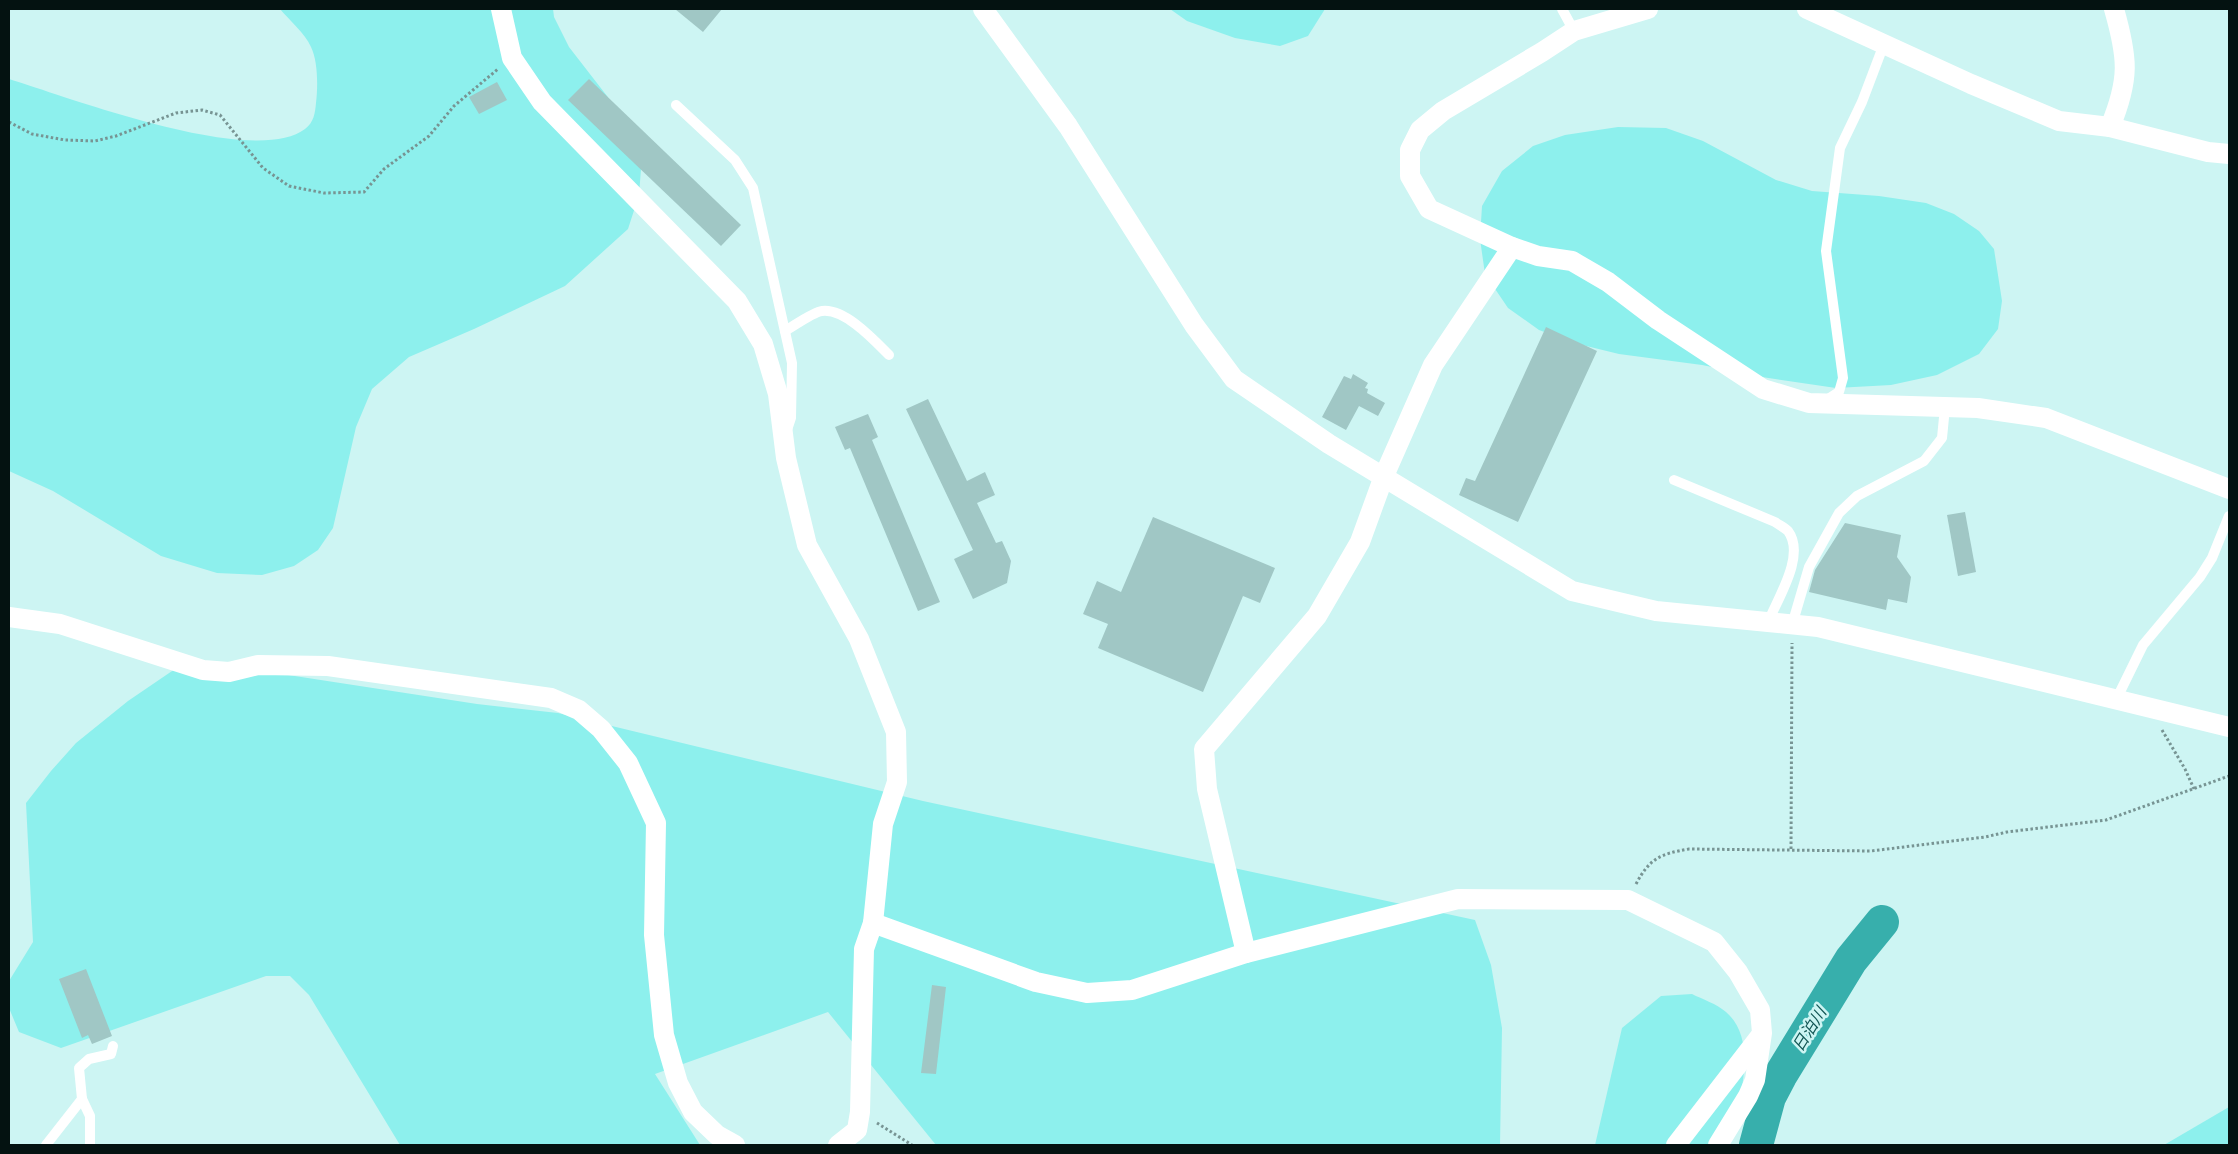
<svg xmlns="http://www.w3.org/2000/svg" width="2238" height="1154" font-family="Mulish,'Noto Sans JP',sans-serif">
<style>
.green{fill:#8df0ed}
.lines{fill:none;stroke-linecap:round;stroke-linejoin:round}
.river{stroke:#37afac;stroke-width:34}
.building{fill:#a0c7c5}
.path{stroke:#779493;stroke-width:3;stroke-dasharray:2.5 2.5;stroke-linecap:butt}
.lane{stroke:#fff;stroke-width:10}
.street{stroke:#fff;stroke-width:20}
.labels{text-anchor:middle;stroke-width:5;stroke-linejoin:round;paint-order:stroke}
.water-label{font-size:16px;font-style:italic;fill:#125654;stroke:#cdf5f3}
</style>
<rect width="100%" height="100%" fill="#cdf5f3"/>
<g class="green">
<path d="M 280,9 L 553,9 L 554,17 L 569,47 L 607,96 L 633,134 L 641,169 L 639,195 L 628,229 L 565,286 L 474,329 L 409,357 L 372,389 L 356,427 L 333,528 L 318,550 L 294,566 L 262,575 L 217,573 L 161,556 L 53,491 L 9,471 L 9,79 C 68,97 254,168 305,129 C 314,122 315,113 316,103 C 318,87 318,61 311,47 C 305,33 289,20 280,9 Z"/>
<path d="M 1170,9 L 1325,9 L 1308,36 L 1280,46 L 1235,38 L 1187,21 Z"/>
<path d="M 1618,127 L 1666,128 L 1703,141 L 1776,180 L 1812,191 L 1879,196 L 1926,203 L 1954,214 L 1979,231 L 1994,249 L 2002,301 L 1998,329 L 1979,354 L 1937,375 L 1891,385 L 1836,388 L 1762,377 L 1702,365 L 1619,354 L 1574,343 L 1539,330 L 1508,308 L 1485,274 L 1480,239 L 1482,206 L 1502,171 L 1533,146 L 1565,135 Z"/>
<path d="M 216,664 L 477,704 L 558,713 L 923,801 L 1475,920 L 1491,965 L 1502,1028 L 1500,1145 L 936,1145 L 828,1012 L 655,1074 L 700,1145 L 400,1145 L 309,995 L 290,976 L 266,976 L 61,1048 L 19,1032 L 9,1008 L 9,981 L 33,942 L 26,803 L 51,771 L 76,743 L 128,701 L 175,669 Z"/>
<path d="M 1692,994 C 1702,999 1717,1004 1726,1012 C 1761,1042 1737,1107 1729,1145 L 1595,1145 L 1622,1028 L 1661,996 Z"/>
<path d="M 2229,1107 L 2229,1145 L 2164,1145 Z"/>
</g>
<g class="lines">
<path class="river" d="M 1756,1145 L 1769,1097 L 1780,1076 L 1851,960 L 1882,922"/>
</g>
<g class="building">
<path d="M 675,9 L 722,9 L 703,32 Z"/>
<path d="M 589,79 L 741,225 L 721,246 L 568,100 Z"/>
<path d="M 497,82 L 507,100 L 479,114 L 469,97 Z"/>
<path d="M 1546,327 L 1597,351 L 1518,522 L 1459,495 L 1466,478 L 1475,481 Z"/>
<path d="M 1353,374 L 1368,383 L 1365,388 L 1368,389 L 1367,393 L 1385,403 L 1378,416 L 1359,406 L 1346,430 L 1322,417 L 1344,376 L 1351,379 Z"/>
<path d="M 928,399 L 967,481 L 985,472 L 995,495 L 977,503 L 996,543 L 1002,541 L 1011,561 L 1007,583 L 973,599 L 954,559 L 973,550 L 906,409 Z"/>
<path d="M 868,414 L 878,437 L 872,440 L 940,602 L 918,611 L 850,448 L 845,450 L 835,427 Z"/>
<path d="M 1965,512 L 1976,572 L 1958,576 L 1947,515 Z"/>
<path d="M 1153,517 L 1275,568 L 1260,603 L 1243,596 L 1203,692 L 1098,648 L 1108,624 L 1083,614 L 1097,581 L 1121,592 Z"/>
<path d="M 1845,523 L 1901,535 L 1897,557 L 1911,577 L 1907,603 L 1888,599 L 1886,610 L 1809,592 L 1815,570 Z"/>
<path d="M 86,969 L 112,1036 L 92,1044 L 88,1035 L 82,1038 L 59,979 Z"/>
<path d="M 932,985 L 946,987 L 936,1074 L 921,1073 Z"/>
</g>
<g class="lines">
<g class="path">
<path d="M 9,122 L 32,134 L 65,140 L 95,141 L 116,136 L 176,113 L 202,110 L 220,115 L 263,168 L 289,186 L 324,193 L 364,192 L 384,169 L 429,136 L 454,106 L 498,69"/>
<path d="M 2162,730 L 2185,769 L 2194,789"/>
<path d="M 1791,849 L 1792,643"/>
<path d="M 1636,884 C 1650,858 1660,854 1689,849 L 1871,851 L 1985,837 L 2007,832 L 2106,820 L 2229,776"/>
<path d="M 877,1123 L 912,1145"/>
</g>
<g class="lane">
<path d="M 1562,9 L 1574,31"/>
<path d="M 676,105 L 735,160 L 753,188 L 792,363 L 791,418 L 787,430"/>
<path d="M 785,331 C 794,326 813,312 822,311 C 845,308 875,341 889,355"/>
<path d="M 1825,401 L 1839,392 L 1843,378 L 1826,251 L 1840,148 L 1862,102 L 1884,44"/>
<path d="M 1674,480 L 1775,522 C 1779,525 1785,528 1788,531 C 1806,555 1778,598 1768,622"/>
<path d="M 1792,625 L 1809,567 L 1839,513 L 1857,496 L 1924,461 L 1942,438 L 1945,407"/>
<path d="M 2116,700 L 2143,645 L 2200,577 L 2212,558 L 2229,516"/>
<path d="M 82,1099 L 90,1116 L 90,1145"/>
<path d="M 46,1145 L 82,1099 L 79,1068 L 89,1059 L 111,1054 L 113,1046"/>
</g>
<g class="street">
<path d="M 501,9 L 512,58 L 542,102 L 737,301 L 763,344 L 778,394 L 786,458 L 807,545 L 859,639 L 896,732 L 897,782 L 883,824 L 873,923 L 864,949 L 860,1112 L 857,1130 L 838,1145"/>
<path d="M 983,9 L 1068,126 L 1194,325 L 1234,379 L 1329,444 L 1572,591 L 1656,611 L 1818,627 L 2229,727"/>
<path d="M 1648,9 L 1574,31 L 1542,52 L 1443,111 L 1420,130 L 1410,150 L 1410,176 L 1429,209 L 1512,247 L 1538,256 L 1572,261 L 1608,282 L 1658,320 L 1763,389 L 1809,403 L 1978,408 L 2046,418 L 2229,489"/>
<path d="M 1807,9 L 1971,84 L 2059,121 L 2110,127 L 2208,152 L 2229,154"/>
<path d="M 2110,127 C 2130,79 2128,58 2114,9"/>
<path d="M 9,617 L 60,624 L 203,670 L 229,672 L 258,665 L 328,666 L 551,698 L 579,710 L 601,729 L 628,763 L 656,823 L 654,935 L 664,1035 L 678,1083 L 693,1112 L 717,1135 L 735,1145"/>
<path d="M 873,923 L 1036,982 L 1087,993 L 1132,990 L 1246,953 L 1458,899 L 1628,900 L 1714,942 L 1738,972 L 1760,1010 L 1762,1033 L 1755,1080 L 1748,1096 L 1718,1145"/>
<path d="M 1246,953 L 1207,789 L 1204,749 L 1317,616 L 1360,542 L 1384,476 L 1433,365 L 1512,247"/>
<path d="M 1676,1145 L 1761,1035"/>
</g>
</g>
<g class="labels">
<g class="water-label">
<text transform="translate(1809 1029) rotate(-58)" y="6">日泊川</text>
</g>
</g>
<rect width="2238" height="1154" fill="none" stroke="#041211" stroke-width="20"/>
</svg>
